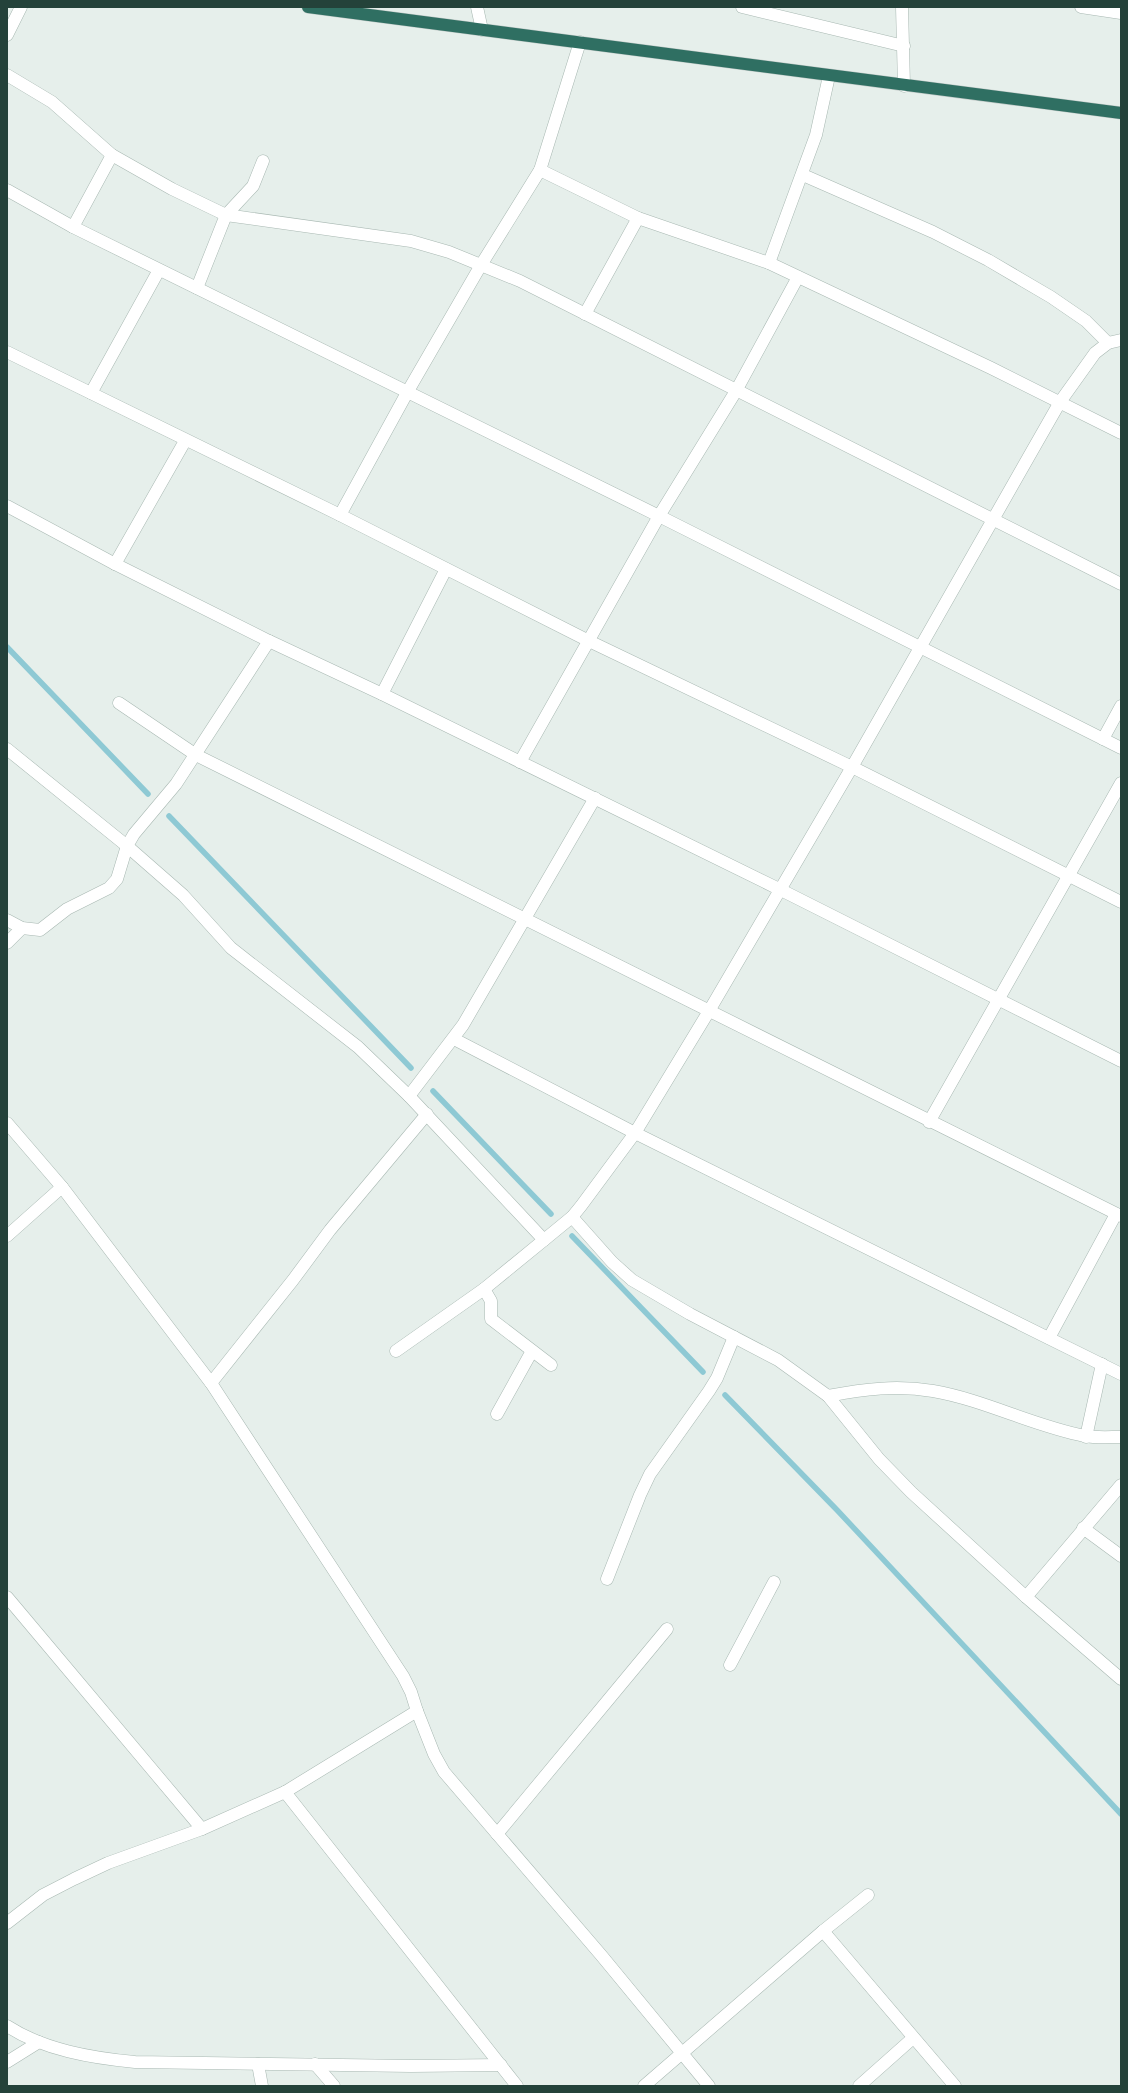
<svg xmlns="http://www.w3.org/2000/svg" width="1128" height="2093" font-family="'Open Sans',sans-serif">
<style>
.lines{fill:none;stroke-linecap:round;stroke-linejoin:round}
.stream{stroke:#8ec9d4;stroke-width:5.5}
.street-casing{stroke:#a8b8b2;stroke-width:13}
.highway-casing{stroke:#c2cac8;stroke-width:13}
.street{stroke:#fff;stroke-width:12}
.highway{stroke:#2f6f62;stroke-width:12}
</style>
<rect width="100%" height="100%" fill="#e6efeb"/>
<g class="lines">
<g class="stream">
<path d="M 7,647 L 148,794"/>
<path d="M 169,816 L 411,1068"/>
<path d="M 433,1091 L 551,1214"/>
<path d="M 572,1236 L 703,1372"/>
<path d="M 725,1395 L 837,1510 L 1121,1814"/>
</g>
<defs>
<g id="street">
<path d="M 477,7 L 482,30"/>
<path d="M 742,7 L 904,46"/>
<path d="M 902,7 L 904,86"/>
<path d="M 1081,7 L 1121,13"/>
<path d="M 7,35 L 21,7"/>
<path d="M 7,75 L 52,102 L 112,155"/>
<path d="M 540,170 L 638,218 L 769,263 L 991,368 L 1121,433"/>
<path d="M 803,175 L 933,232 L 988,260 L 1051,297 L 1086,321 L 1108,343"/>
<path d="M 7,190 L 73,227 L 659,516 L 1121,748"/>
<path d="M 73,227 L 112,155 L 172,189 L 226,215 L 411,241 L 449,252 L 520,281 L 1121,584"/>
<path d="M 769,263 L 816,135 L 829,76"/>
<path d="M 197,288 L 226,215 L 253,186 L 263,161"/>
<path d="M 585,314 L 638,218"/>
<path d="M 7,352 L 340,515 L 589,641 L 852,767 L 1121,902"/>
<path d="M 91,393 L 159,270"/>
<path d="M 7,506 L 115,564 L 269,641 L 382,694 L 779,889 L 1121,1061"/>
<path d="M 340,515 L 408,391 L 481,265 L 540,170 L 580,42"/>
<path d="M 115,564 L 185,441"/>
<path d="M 382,694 L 446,569"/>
<path d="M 119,703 L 196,755 L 1121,1216"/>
<path d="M 1103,739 L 1121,706"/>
<path d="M 7,749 L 127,846 L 183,895 L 231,948 L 358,1047 L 409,1096 L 544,1240 L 484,1289 L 396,1351"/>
<path d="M 520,762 L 659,516 L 736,391 L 798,277"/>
<path d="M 7,920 L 22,928 L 40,930 L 67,909 L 109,888 L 117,879 L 127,846 L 134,834 L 176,784 L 269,641"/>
<path d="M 7,943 L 22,928"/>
<path d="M 454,1039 L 635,1133 L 1121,1374"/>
<path d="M 409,1096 L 463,1025 L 595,798"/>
<path d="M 929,1122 L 1121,783"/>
<path d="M 7,1123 L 62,1187 L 211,1383 L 403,1676 L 411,1692 L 417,1711 L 285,1792 L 202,1829 L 108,1863 L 74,1879 L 43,1895 L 7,1923"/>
<path d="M 572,1217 L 612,1262 L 632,1280 L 690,1314 L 778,1360 L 828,1396 L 879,1459 L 911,1492 L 1026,1597 L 1121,1679"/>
<path d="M 7,1236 L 62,1187"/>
<path d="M 544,1240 L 572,1217 L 581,1206 L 635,1133 L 709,1011 L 852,767 L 1060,402 L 1095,353 L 1108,343 L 1121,340"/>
<path d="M 484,1289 L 491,1301 L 491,1319 L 551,1365"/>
<path d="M 1049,1338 L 1116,1214"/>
<path d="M 211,1383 L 293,1280 L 330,1230 L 427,1114"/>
<path d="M 828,1396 C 864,1389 897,1385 933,1391 C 985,1400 1033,1426 1085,1436 C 1096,1438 1110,1437 1121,1437"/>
<path d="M 497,1414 L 532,1351"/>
<path d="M 1086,1437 L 1102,1364"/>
<path d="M 1083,1528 L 1121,1556"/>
<path d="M 607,1579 L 640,1495 L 650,1474 L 709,1391 L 717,1378 L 734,1337"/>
<path d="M 7,1597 L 202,1829"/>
<path d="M 1026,1597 L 1121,1485"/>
<path d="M 730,1665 L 774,1582"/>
<path d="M 417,1711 L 434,1754 L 444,1772 L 601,1955 L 709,2086"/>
<path d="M 285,1792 L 517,2086"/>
<path d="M 497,1834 L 667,1629"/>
<path d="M 823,1931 L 955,2086"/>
<path d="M 7,2026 C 44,2050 92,2058 135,2062 L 411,2066 L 501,2065"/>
<path d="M 7,2062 L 39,2042"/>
<path d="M 258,2064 L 262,2086"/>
<path d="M 315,2064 L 334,2086"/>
<path d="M 644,2086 L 823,1931 L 868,1895"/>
<path d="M 859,2086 L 913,2038"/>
</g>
<path id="highway" d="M 308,7 L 1121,113"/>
</defs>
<use href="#street" class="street-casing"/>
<use href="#highway" class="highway-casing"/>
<use href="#street" class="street"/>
<use href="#highway" class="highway"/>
</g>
<rect width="1128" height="2093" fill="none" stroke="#24423a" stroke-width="16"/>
</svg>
